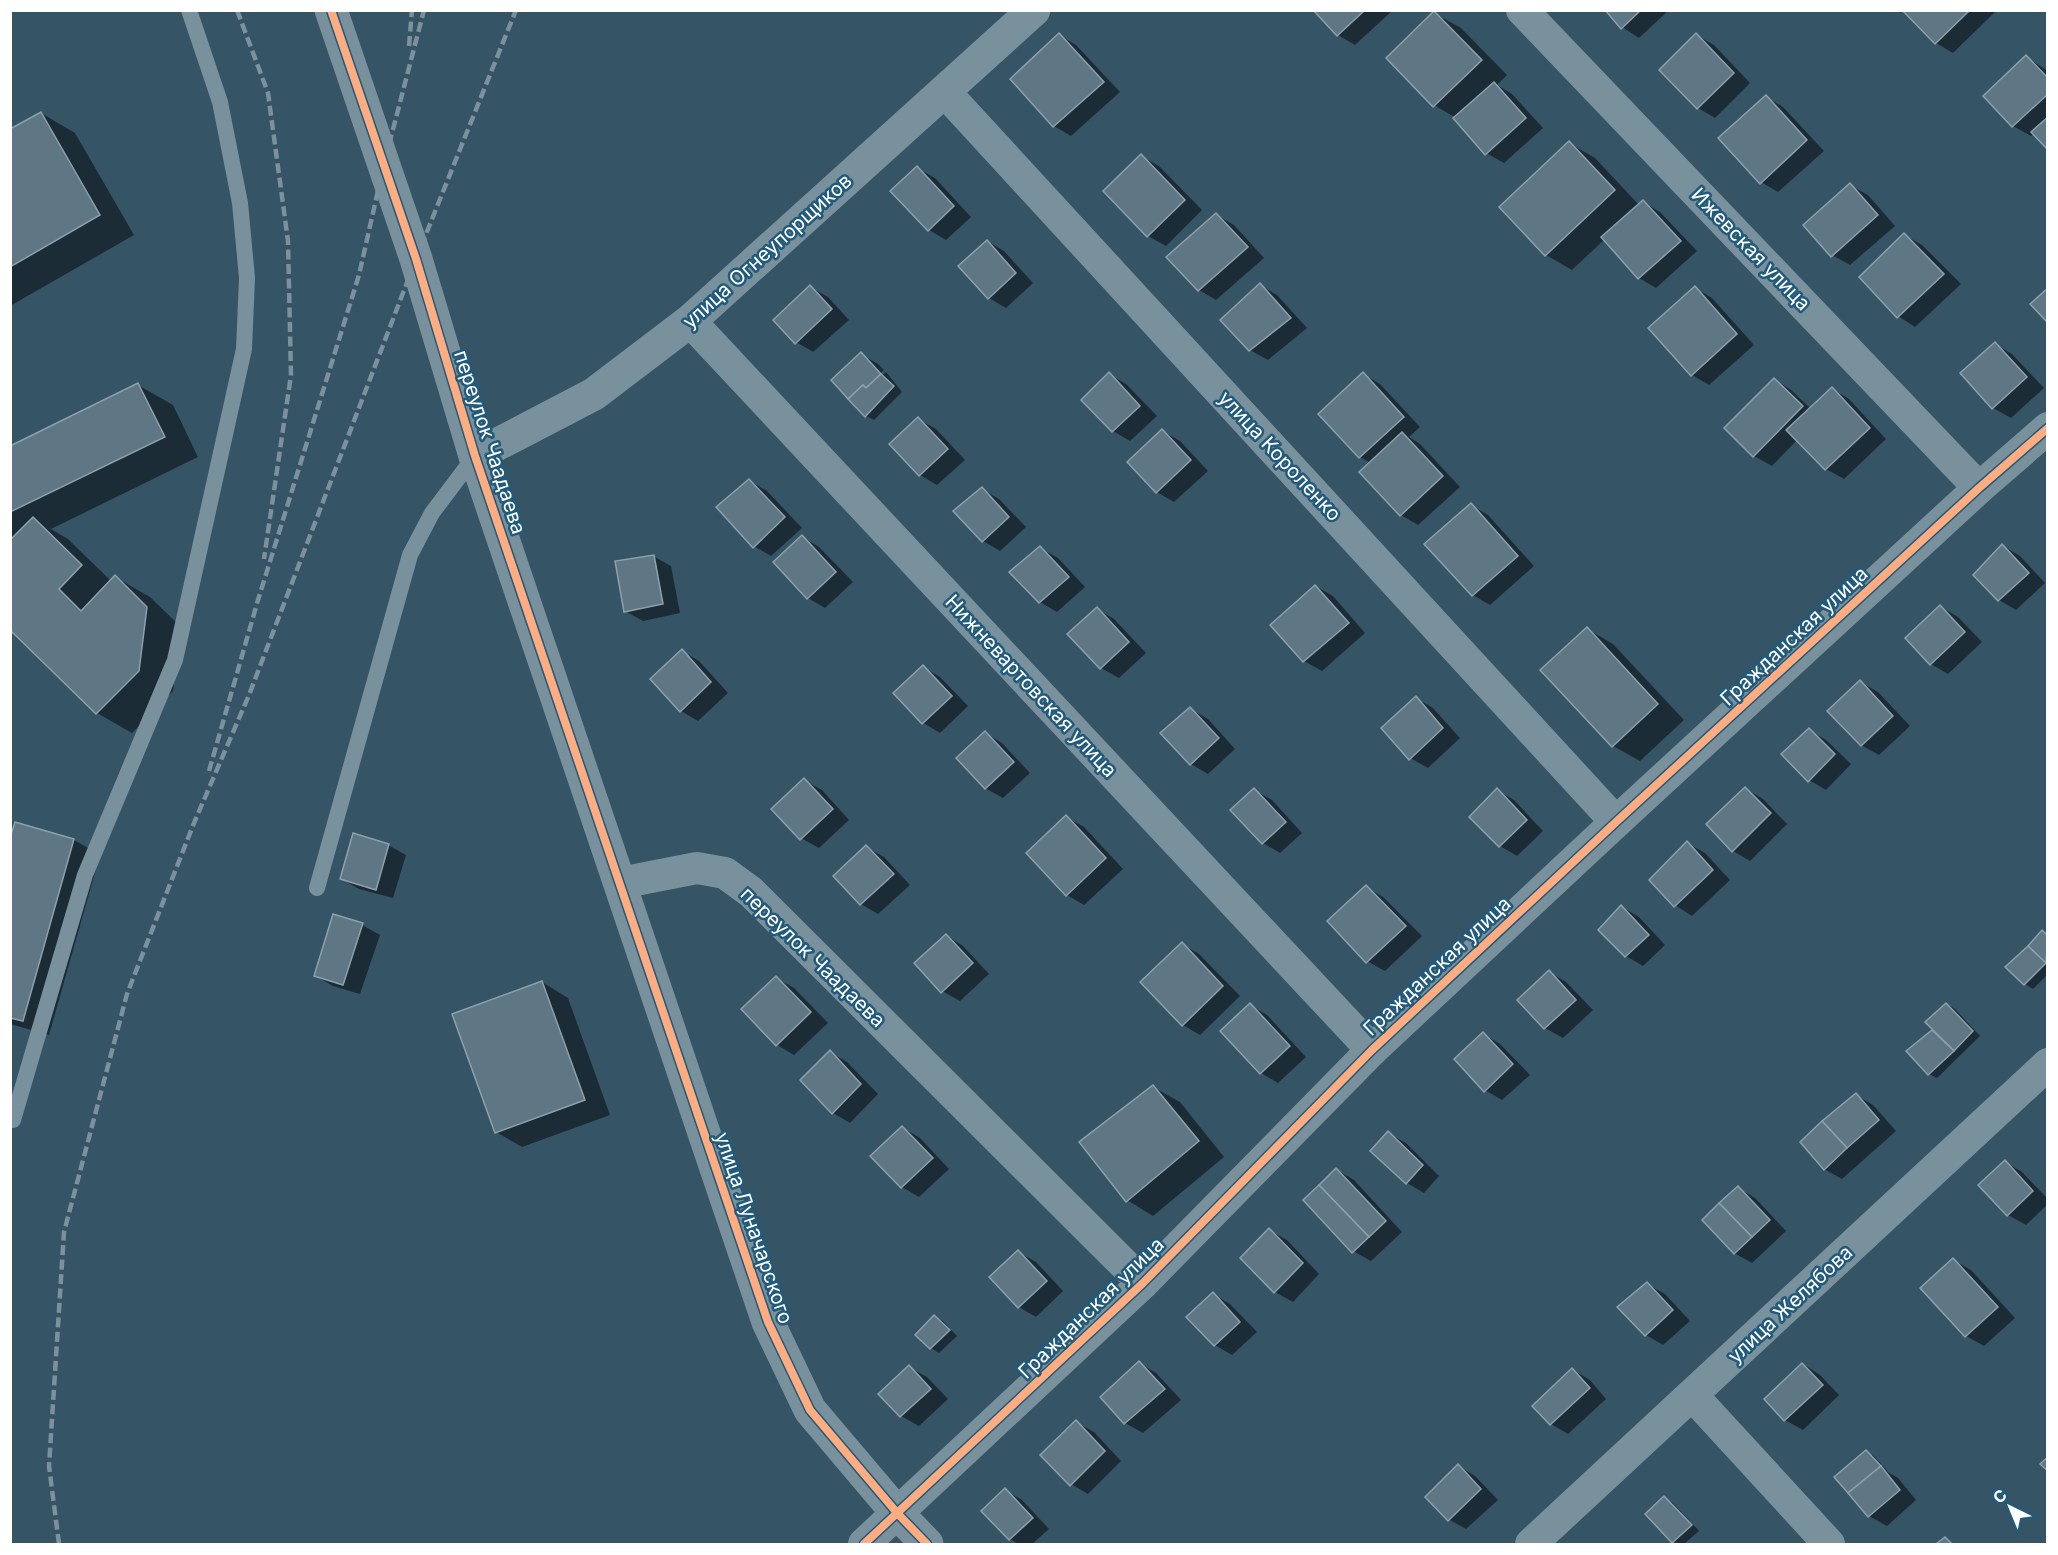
<svg xmlns="http://www.w3.org/2000/svg" width="2058" height="1555" font-family="Inter,sans-serif">
<style>
.shadow{fill:#0007}
.building{fill:#5f7784;stroke:#8da1ac;stroke-width:1.5}
.lines{fill:none;stroke-linecap:round;stroke-linejoin:round}
.service{stroke:#79909d;stroke-width:16}
.minor{stroke:#79909d;stroke-width:32}
.tertiary{stroke:#79909d;stroke-width:33}
.rail{stroke:#7c909d;stroke-width:4.5;stroke-dasharray:10 4.5;stroke-linecap:butt}
.cycleway-casing{stroke:#215a7a;stroke-width:11}
.cycleway{stroke:#ffac80;stroke-width:8}
.labels{text-anchor:middle;stroke-width:5;stroke-linejoin:round;paint-order:stroke}
.street-label{font-size:20px;fill:#fff;stroke:#215a7a}
</style>
<rect width="100%" height="100%" fill="#355466"/>
<g class="shadow">
<path d="M 1315,10 L 1393,10 L 1355,45 L 1338,35 Z"/>
<path d="M 1607,10 L 1669,10 L 1639,38 L 1622,27 Z"/>
<path d="M 1904,10 L 1997,10 L 1953,53 L 1936,43 Z"/>
<path d="M 1434,13 L 1461,28 L 1507,75 L 1497,85 L 1512,94 L 1543,128 L 1504,163 L 1486,153 L 1456,118 L 1434,105 Z"/>
<path d="M 1059,35 L 1076,45 L 1120,92 L 1071,136 L 1054,126 Z"/>
<path d="M 1696,35 L 1714,45 L 1750,83 L 1715,118 L 1698,108 Z"/>
<path d="M 2026,57 L 2048,71 L 2048,148 L 2034,133 L 2031,136 L 2013,126 Z"/>
<path d="M 1766,97 L 1783,107 L 1824,151 L 1778,192 L 1761,182 Z"/>
<path d="M 41,113 L 75,133 L 134,235 L 10,306 L 10,131 Z"/>
<path d="M 1569,143 L 1595,158 L 1639,205 L 1643,202 L 1660,212 L 1697,251 L 1656,288 L 1639,278 L 1605,239 L 1572,270 L 1546,255 Z"/>
<path d="M 1141,156 L 1159,166 L 1202,210 L 1166,246 L 1148,236 L 1105,191 Z"/>
<path d="M 917,168 L 935,178 L 971,217 L 946,240 L 929,230 Z"/>
<path d="M 1850,185 L 1868,195 L 1895,226 L 1850,265 L 1832,255 Z"/>
<path d="M 1216,215 L 1234,225 L 1264,258 L 1216,300 L 1199,290 Z"/>
<path d="M 1904,235 L 1922,245 L 1961,284 L 1915,327 L 1898,316 Z"/>
<path d="M 987,241 L 1004,251 L 1033,283 L 1006,308 L 989,298 Z"/>
<path d="M 1260,285 L 1277,295 L 1307,328 L 1268,360 L 1250,350 Z"/>
<path d="M 810,287 L 828,297 L 849,320 L 813,352 L 796,342 Z"/>
<path d="M 1695,288 L 1712,298 L 1754,345 L 1709,385 L 1692,375 Z"/>
<path d="M 1995,344 L 2012,354 L 2044,388 L 2011,418 L 1993,408 L 1962,373 Z"/>
<path d="M 861,354 L 878,364 L 884,370 L 865,387 L 867,389 L 886,372 L 902,392 L 874,420 L 866,416 Z"/>
<path d="M 1109,374 L 1126,384 L 1157,416 L 1130,441 L 1113,431 Z"/>
<path d="M 1363,374 L 1380,384 L 1420,427 L 1409,437 L 1420,444 L 1460,487 L 1418,525 L 1401,515 L 1371,463 L 1360,457 Z"/>
<path d="M 1774,379 L 1791,390 L 1811,409 L 1832,389 L 1849,399 L 1886,439 L 1844,479 L 1826,469 L 1797,440 L 1772,466 L 1754,456 L 1726,428 Z"/>
<path d="M 138,385 L 173,405 L 198,457 L 51,529 L 68,539 L 111,581 L 115,577 L 150,597 L 182,628 L 173,691 L 132,733 L 97,713 L 10,627 L 10,447 Z"/>
<path d="M 918,419 L 936,429 L 965,460 L 937,485 L 920,475 L 891,444 Z"/>
<path d="M 1162,431 L 1180,441 L 1208,471 L 1174,502 L 1157,492 L 1129,462 Z"/>
<path d="M 750,481 L 767,491 L 802,528 L 771,556 L 754,546 Z"/>
<path d="M 982,489 L 999,499 L 1026,527 L 1000,551 L 983,541 Z"/>
<path d="M 1471,505 L 1488,515 L 1534,566 L 1490,605 L 1473,595 Z"/>
<path d="M 802,537 L 819,547 L 853,582 L 825,608 L 808,598 Z"/>
<path d="M 2003,546 L 2020,556 L 2045,583 L 2016,610 L 1999,600 Z"/>
<path d="M 1040,548 L 1058,558 L 1085,587 L 1057,612 L 1040,602 Z"/>
<path d="M 653,556 L 671,566 L 680,613 L 643,621 L 625,611 Z"/>
<path d="M 1315,586 L 1333,596 L 1365,633 L 1322,671 L 1304,661 L 1272,625 Z"/>
<path d="M 1941,607 L 1958,617 L 1982,642 L 1948,674 L 1931,664 Z"/>
<path d="M 1097,609 L 1114,619 L 1146,653 L 1119,678 L 1101,668 L 1070,634 Z"/>
<path d="M 1587,629 L 1613,644 L 1684,720 L 1640,761 L 1613,746 Z"/>
<path d="M 682,651 L 699,661 L 728,693 L 698,721 L 681,711 Z"/>
<path d="M 923,667 L 940,677 L 968,706 L 940,733 L 922,722 Z"/>
<path d="M 1860,682 L 1878,692 L 1910,726 L 1879,755 L 1861,745 Z"/>
<path d="M 1416,698 L 1433,708 L 1460,738 L 1428,768 L 1410,758 Z"/>
<path d="M 1190,709 L 1208,719 L 1235,749 L 1208,774 L 1191,764 Z"/>
<path d="M 1809,730 L 1826,740 L 1851,764 L 1826,790 L 1809,780 Z"/>
<path d="M 985,733 L 1002,743 L 1030,773 L 1003,798 L 985,788 Z"/>
<path d="M 804,780 L 822,790 L 849,820 L 819,848 L 801,838 Z"/>
<path d="M 1746,789 L 1763,799 L 1787,824 L 1750,861 L 1733,851 Z"/>
<path d="M 1254,790 L 1272,800 L 1302,833 L 1280,853 L 1263,843 Z"/>
<path d="M 1497,790 L 1514,800 L 1543,831 L 1517,856 L 1500,846 Z"/>
<path d="M 1066,817 L 1084,827 L 1123,869 L 1084,905 L 1067,895 Z"/>
<path d="M 74,840 L 100,855 L 49,1035 L 10,1024 L 10,844 Z"/>
<path d="M 1687,843 L 1705,853 L 1730,880 L 1692,916 L 1675,905 Z"/>
<path d="M 388,845 L 406,855 L 393,898 L 359,889 L 342,879 Z"/>
<path d="M 866,847 L 884,857 L 910,885 L 878,914 L 861,904 L 835,876 Z"/>
<path d="M 1366,887 L 1383,897 L 1422,936 L 1385,971 L 1367,961 Z"/>
<path d="M 1622,907 L 1639,917 L 1665,945 L 1643,966 L 1626,956 Z"/>
<path d="M 362,925 L 380,935 L 360,994 L 333,986 L 316,976 Z"/>
<path d="M 2042,932 L 2048,935 L 2048,974 L 2033,989 L 2025,984 Z"/>
<path d="M 946,935 L 963,946 L 989,974 L 960,1001 L 942,991 Z"/>
<path d="M 1182,944 L 1199,954 L 1240,996 L 1200,1035 L 1183,1025 Z"/>
<path d="M 1549,972 L 1566,982 L 1593,1010 L 1563,1038 L 1545,1028 L 1519,1000 Z"/>
<path d="M 776,978 L 794,988 L 828,1023 L 794,1055 L 777,1045 Z"/>
<path d="M 542,982 L 568,998 L 610,1115 L 522,1147 L 496,1132 Z"/>
<path d="M 1947,1004 L 1955,1009 L 1980,1036 L 1937,1078 L 1929,1074 L 1908,1051 L 1934,1030 Z"/>
<path d="M 1250,1005 L 1267,1015 L 1306,1057 L 1278,1083 L 1261,1073 Z"/>
<path d="M 1483,1034 L 1500,1044 L 1530,1075 L 1502,1100 L 1485,1090 Z"/>
<path d="M 830,1052 L 847,1062 L 878,1094 L 850,1123 L 833,1113 Z"/>
<path d="M 1153,1087 L 1180,1102 L 1224,1157 L 1153,1216 L 1127,1200 Z"/>
<path d="M 1856,1095 L 1873,1105 L 1896,1131 L 1842,1179 L 1824,1169 Z"/>
<path d="M 903,1128 L 920,1138 L 949,1169 L 919,1197 L 902,1187 Z"/>
<path d="M 1388,1133 L 1406,1143 L 1439,1176 L 1424,1193 L 1407,1183 Z"/>
<path d="M 2005,1162 L 2022,1172 L 2048,1199 L 2048,1204 L 2026,1225 L 2008,1215 Z"/>
<path d="M 1337,1170 L 1354,1180 L 1402,1232 L 1371,1261 L 1353,1251 Z"/>
<path d="M 1738,1188 L 1755,1198 L 1786,1231 L 1752,1263 L 1734,1253 Z"/>
<path d="M 1269,1230 L 1287,1240 L 1319,1274 L 1293,1302 L 1275,1292 Z"/>
<path d="M 1018,1252 L 1036,1262 L 1063,1291 L 1036,1317 L 1019,1307 Z"/>
<path d="M 1953,1260 L 1971,1270 L 2015,1318 L 1984,1346 L 1966,1336 L 1922,1288 Z"/>
<path d="M 1647,1284 L 1665,1294 L 1690,1321 L 1663,1345 L 1646,1335 L 1620,1307 Z"/>
<path d="M 1213,1294 L 1230,1304 L 1257,1332 L 1232,1355 L 1215,1345 Z"/>
<path d="M 934,1317 L 943,1321 L 957,1336 L 939,1353 L 931,1348 Z"/>
<path d="M 1139,1363 L 1156,1373 L 1181,1400 L 1143,1433 L 1125,1423 Z"/>
<path d="M 1803,1364 L 1820,1375 L 1839,1395 L 1803,1430 L 1785,1420 Z"/>
<path d="M 909,1367 L 927,1377 L 948,1399 L 919,1426 L 901,1416 L 880,1394 Z"/>
<path d="M 1573,1370 L 1590,1380 L 1606,1399 L 1568,1434 L 1551,1424 Z"/>
<path d="M 1076,1422 L 1094,1432 L 1121,1461 L 1088,1494 L 1071,1484 Z"/>
<path d="M 1866,1452 L 1874,1456 L 1889,1473 L 1898,1478 L 1916,1500 L 1887,1526 L 1869,1516 Z"/>
<path d="M 1458,1466 L 1475,1476 L 1498,1500 L 1466,1529 L 1448,1519 Z"/>
<path d="M 1005,1490 L 1022,1500 L 1049,1529 L 1032,1544 L 1019,1544 L 1010,1539 Z"/>
<path d="M 1664,1498 L 1673,1503 L 1699,1531 L 1684,1544 L 1673,1542 L 1647,1514 Z"/>
</g>
<g class="building">
<path d="M 1313,10 L 1365,10 L 1337,36 Z"/>
<path d="M 1605,10 L 1641,10 L 1621,29 Z"/>
<path d="M 1902,10 L 1970,10 L 1935,44 Z"/>
<path d="M 1434,11 L 1482,60 L 1433,107 L 1386,58 Z"/>
<path d="M 1059,33 L 1104,82 L 1053,127 L 1010,79 Z"/>
<path d="M 1696,33 L 1734,73 L 1697,109 L 1659,70 Z"/>
<path d="M 2026,55 L 2048,78 L 2048,94 L 2012,127 L 1983,96 Z"/>
<path d="M 1494,82 L 1526,118 L 1485,155 L 1453,118 Z"/>
<path d="M 1766,95 L 1807,140 L 1760,184 L 1718,138 Z"/>
<path d="M 41,112 L 100,215 L 10,267 L 10,129 Z"/>
<path d="M 2048,117 L 2048,150 L 2031,132 Z"/>
<path d="M 1569,141 L 1615,190 L 1545,256 L 1499,207 Z"/>
<path d="M 1141,154 L 1185,200 L 1147,237 L 1103,191 Z"/>
<path d="M 917,166 L 954,206 L 928,231 L 890,191 Z"/>
<path d="M 1850,183 L 1878,215 L 1831,257 L 1803,225 Z"/>
<path d="M 1643,200 L 1681,241 L 1638,279 L 1601,237 Z"/>
<path d="M 1216,213 L 1248,247 L 1198,291 L 1166,257 Z"/>
<path d="M 1904,233 L 1944,274 L 1897,318 L 1859,277 Z"/>
<path d="M 987,240 L 1016,273 L 988,299 L 958,266 Z"/>
<path d="M 1260,283 L 1291,318 L 1249,351 L 1220,320 Z"/>
<path d="M 810,285 L 832,309 L 795,344 L 773,320 Z"/>
<path d="M 1695,286 L 1737,334 L 1691,376 L 1648,328 Z"/>
<path d="M 2048,288 L 2048,323 L 2030,304 Z"/>
<path d="M 1995,342 L 2027,377 L 1992,409 L 1960,373 Z"/>
<path d="M 861,352 L 881,374 L 866,388 L 863,385 L 848,399 L 831,380 Z"/>
<path d="M 1109,372 L 1140,406 L 1112,432 L 1081,400 Z"/>
<path d="M 1363,372 L 1404,417 L 1359,458 L 1318,414 Z"/>
<path d="M 881,374 L 894,386 L 865,417 L 848,399 L 863,385 L 866,388 Z"/>
<path d="M 1774,378 L 1803,406 L 1753,457 L 1724,428 Z"/>
<path d="M 138,383 L 165,437 L 10,512 L 10,446 Z"/>
<path d="M 1832,387 L 1870,428 L 1825,470 L 1786,430 Z"/>
<path d="M 918,417 L 948,449 L 919,476 L 889,444 Z"/>
<path d="M 1162,429 L 1191,460 L 1156,493 L 1127,462 Z"/>
<path d="M 1402,432 L 1443,476 L 1400,516 L 1359,472 Z"/>
<path d="M 749,479 L 785,517 L 753,548 L 716,507 Z"/>
<path d="M 982,487 L 1009,517 L 982,542 L 953,511 Z"/>
<path d="M 1471,503 L 1518,556 L 1472,596 L 1424,544 Z"/>
<path d="M 33,517 L 82,565 L 59,589 L 81,611 L 115,575 L 147,607 L 139,671 L 96,714 L 10,630 L 10,540 Z"/>
<path d="M 802,535 L 836,572 L 807,599 L 773,562 Z"/>
<path d="M 2002,544 L 2029,573 L 1998,601 L 1973,575 Z"/>
<path d="M 1040,546 L 1069,577 L 1039,603 L 1009,572 Z"/>
<path d="M 654,555 L 663,604 L 624,612 L 615,561 Z"/>
<path d="M 1315,585 L 1349,623 L 1303,662 L 1270,625 Z"/>
<path d="M 1940,605 L 1965,632 L 1930,665 L 1905,638 Z"/>
<path d="M 1097,607 L 1129,642 L 1100,669 L 1067,634 Z"/>
<path d="M 1587,627 L 1658,704 L 1612,747 L 1540,670 Z"/>
<path d="M 682,649 L 711,682 L 680,712 L 650,679 Z"/>
<path d="M 923,665 L 952,696 L 922,724 L 893,693 Z"/>
<path d="M 1860,680 L 1893,716 L 1861,746 L 1827,711 Z"/>
<path d="M 1416,696 L 1443,728 L 1409,760 L 1381,728 Z"/>
<path d="M 1190,707 L 1219,738 L 1190,765 L 1160,733 Z"/>
<path d="M 1809,728 L 1835,754 L 1808,782 L 1781,754 Z"/>
<path d="M 985,731 L 1014,762 L 985,789 L 956,758 Z"/>
<path d="M 804,778 L 833,809 L 800,840 L 771,809 Z"/>
<path d="M 1745,787 L 1771,813 L 1732,852 L 1706,824 Z"/>
<path d="M 1254,788 L 1286,822 L 1262,844 L 1230,810 Z"/>
<path d="M 1497,788 L 1527,820 L 1499,847 L 1469,817 Z"/>
<path d="M 1066,815 L 1106,858 L 1066,896 L 1026,853 Z"/>
<path d="M 15,822 L 74,839 L 23,1021 L 10,1018 L 10,838 Z"/>
<path d="M 353,833 L 389,844 L 376,890 L 340,879 Z"/>
<path d="M 1687,841 L 1713,870 L 1674,907 L 1649,880 Z"/>
<path d="M 866,845 L 894,874 L 860,905 L 833,876 Z"/>
<path d="M 1366,885 L 1406,926 L 1366,963 L 1327,921 Z"/>
<path d="M 1621,905 L 1649,935 L 1625,957 L 1598,930 Z"/>
<path d="M 333,914 L 363,923 L 343,985 L 314,976 Z"/>
<path d="M 2042,930 L 2048,936 L 2046,963 L 2028,946 Z"/>
<path d="M 946,934 L 973,963 L 941,993 L 914,963 Z"/>
<path d="M 1182,942 L 1223,986 L 1182,1026 L 1140,982 Z"/>
<path d="M 2028,946 L 2046,963 L 2024,985 L 2005,967 Z"/>
<path d="M 1549,970 L 1576,1000 L 1544,1029 L 1517,1000 Z"/>
<path d="M 776,976 L 811,1012 L 776,1046 L 741,1009 Z"/>
<path d="M 542,981 L 585,1100 L 495,1133 L 452,1014 Z"/>
<path d="M 1250,1003 L 1290,1046 L 1260,1074 L 1220,1031 Z"/>
<path d="M 1946,1003 L 1973,1031 L 1954,1051 L 1925,1022 Z"/>
<path d="M 1932,1030 L 1954,1051 L 1928,1075 L 1906,1051 Z"/>
<path d="M 1483,1032 L 1513,1064 L 1484,1092 L 1454,1059 Z"/>
<path d="M 830,1050 L 861,1084 L 832,1114 L 800,1080 Z"/>
<path d="M 1153,1085 L 1199,1141 L 1126,1202 L 1079,1142 Z"/>
<path d="M 1856,1093 L 1879,1120 L 1847,1148 L 1822,1121 Z"/>
<path d="M 1822,1121 L 1847,1148 L 1824,1170 L 1800,1142 Z"/>
<path d="M 902,1126 L 933,1158 L 901,1188 L 870,1156 Z"/>
<path d="M 1388,1131 L 1423,1165 L 1406,1184 L 1370,1151 Z"/>
<path d="M 2005,1160 L 2033,1191 L 2007,1216 L 1978,1185 Z"/>
<path d="M 1336,1168 L 1386,1221 L 1369,1237 L 1319,1185 Z"/>
<path d="M 1319,1185 L 1369,1237 L 1352,1253 L 1303,1200 Z"/>
<path d="M 1738,1186 L 1770,1220 L 1752,1237 L 1719,1203 Z"/>
<path d="M 1719,1203 L 1752,1237 L 1734,1254 L 1702,1220 Z"/>
<path d="M 1269,1228 L 1303,1263 L 1274,1293 L 1240,1258 Z"/>
<path d="M 1018,1250 L 1047,1281 L 1018,1308 L 989,1277 Z"/>
<path d="M 1953,1258 L 1998,1307 L 1965,1337 L 1920,1288 Z"/>
<path d="M 1647,1282 L 1673,1310 L 1645,1336 L 1617,1307 Z"/>
<path d="M 1213,1292 L 1240,1322 L 1214,1346 L 1186,1317 Z"/>
<path d="M 934,1315 L 950,1330 L 930,1349 L 915,1335 Z"/>
<path d="M 1139,1361 L 1165,1389 L 1124,1424 L 1100,1397 Z"/>
<path d="M 1802,1363 L 1823,1385 L 1784,1421 L 1764,1399 Z"/>
<path d="M 909,1365 L 931,1389 L 900,1417 L 878,1394 Z"/>
<path d="M 1572,1368 L 1590,1388 L 1550,1425 L 1532,1406 Z"/>
<path d="M 1076,1420 L 1105,1451 L 1070,1486 L 1040,1455 Z"/>
<path d="M 1866,1450 L 1881,1466 L 1848,1493 L 1834,1477 Z"/>
<path d="M 2048,1457 L 2048,1471 L 2040,1464 Z"/>
<path d="M 1458,1464 L 1481,1489 L 1448,1521 L 1425,1497 Z"/>
<path d="M 1881,1466 L 1900,1490 L 1868,1517 L 1848,1493 Z"/>
<path d="M 1005,1488 L 1033,1518 L 1009,1540 L 981,1511 Z"/>
<path d="M 1664,1496 L 1692,1525 L 1672,1543 L 1645,1514 Z"/>
<path d="M 1945,1537 L 1952,1544 L 1936,1544 Z"/>
</g>
<g class="lines">
<g class="service">
<path d="M 317,888 L 410,555 L 432,513 L 475,456"/>
<path d="M 10,1118 L 13,1120 L 85,875 L 175,660 L 244,349 L 247,278 L 240,203 L 220,102 L 189,10"/>
</g>
<g class="minor">
<path d="M 1522,10 L 1979,488"/>
<path d="M 944,91 L 1616,822"/>
<path d="M 690,321 L 1372,1050"/>
<path d="M 620,883 L 697,868 L 725,873 L 751,892 L 1143,1283"/>
<path d="M 1692,1395 L 1829,1544"/>
<path d="M 864,1544 L 1143,1283 L 1372,1050 L 1616,822 L 1979,488 L 2048,428"/>
<path d="M 1531,1544 L 2048,1064"/>
</g>
<g class="tertiary">
<path d="M 331,10 L 416,259 L 475,456 L 768,1322 L 810,1410 L 898,1514 L 927,1544"/>
<path d="M 475,456 L 594,394 L 690,321 L 1034,10"/>
</g>
<g class="rail">
<path d="M 237,10 L 268,93 L 288,241 L 291,375 L 264,559"/>
<path d="M 409,46 L 412,10"/>
<path d="M 209,771 L 258,600 L 359,275 L 384,164 L 424,10"/>
<path d="M 59,1544 L 49,1466 L 64,1232 L 127,994 L 194,823 L 249,695 L 416,259 L 516,10"/>
</g>
<defs>
<g id="cycleway">
<path d="M 331,10 L 416,259 L 475,456 L 768,1322 L 810,1410 L 898,1514 L 927,1544"/>
<path d="M 864,1544 L 1143,1283 L 1372,1050 L 1616,822 L 1979,488 L 2048,428"/>
</g>
</defs>
<use href="#cycleway" class="cycleway-casing"/>
<use href="#cycleway" class="cycleway"/>
</g>
<g class="labels">
<g class="street-label">
<text transform="translate(1751 249) rotate(46)" y="7">Ижевская улица</text>
<text transform="translate(767 251) rotate(-42)" y="7">улица Огнеупорщиков</text>
<text transform="translate(490 442) rotate(72)" y="7">переулок Чаадаева</text>
<text transform="translate(1280 456) rotate(47)" y="7">улица Короленко</text>
<text transform="translate(1794 636) rotate(-43)" y="7">Гражданская улица</text>
<text transform="translate(1031 686) rotate(47)" y="7">Нижневартовская улица</text>
<text transform="translate(813 957) rotate(44)" y="7">переулок Чаадаева</text>
<text transform="translate(1437 966) rotate(-43)" y="7">Гражданская улица</text>
<text transform="translate(754 1228) rotate(71)" y="7">улица Луначарского</text>
<text transform="translate(1790 1304) rotate(-43)" y="7">улица Желябова</text>
<text transform="translate(1091 1308) rotate(-44)" y="7">Гражданская улица</text>
</g>
</g>
<rect width="2058" height="1555" fill="none" stroke="#ffffff" stroke-width="24"/>
<g transform="translate(2010 1507) rotate(317)" stroke="#215a7a" stroke-width="4.5" paint-order="stroke">
<path d="M0-4.5L10 22L0 15L-10 22Z" fill="#ffffff"/>
<text y="-9" font-size="16" font-weight="bold" text-anchor="middle" fill="#ffffff">С</text>
</g>
</svg>
